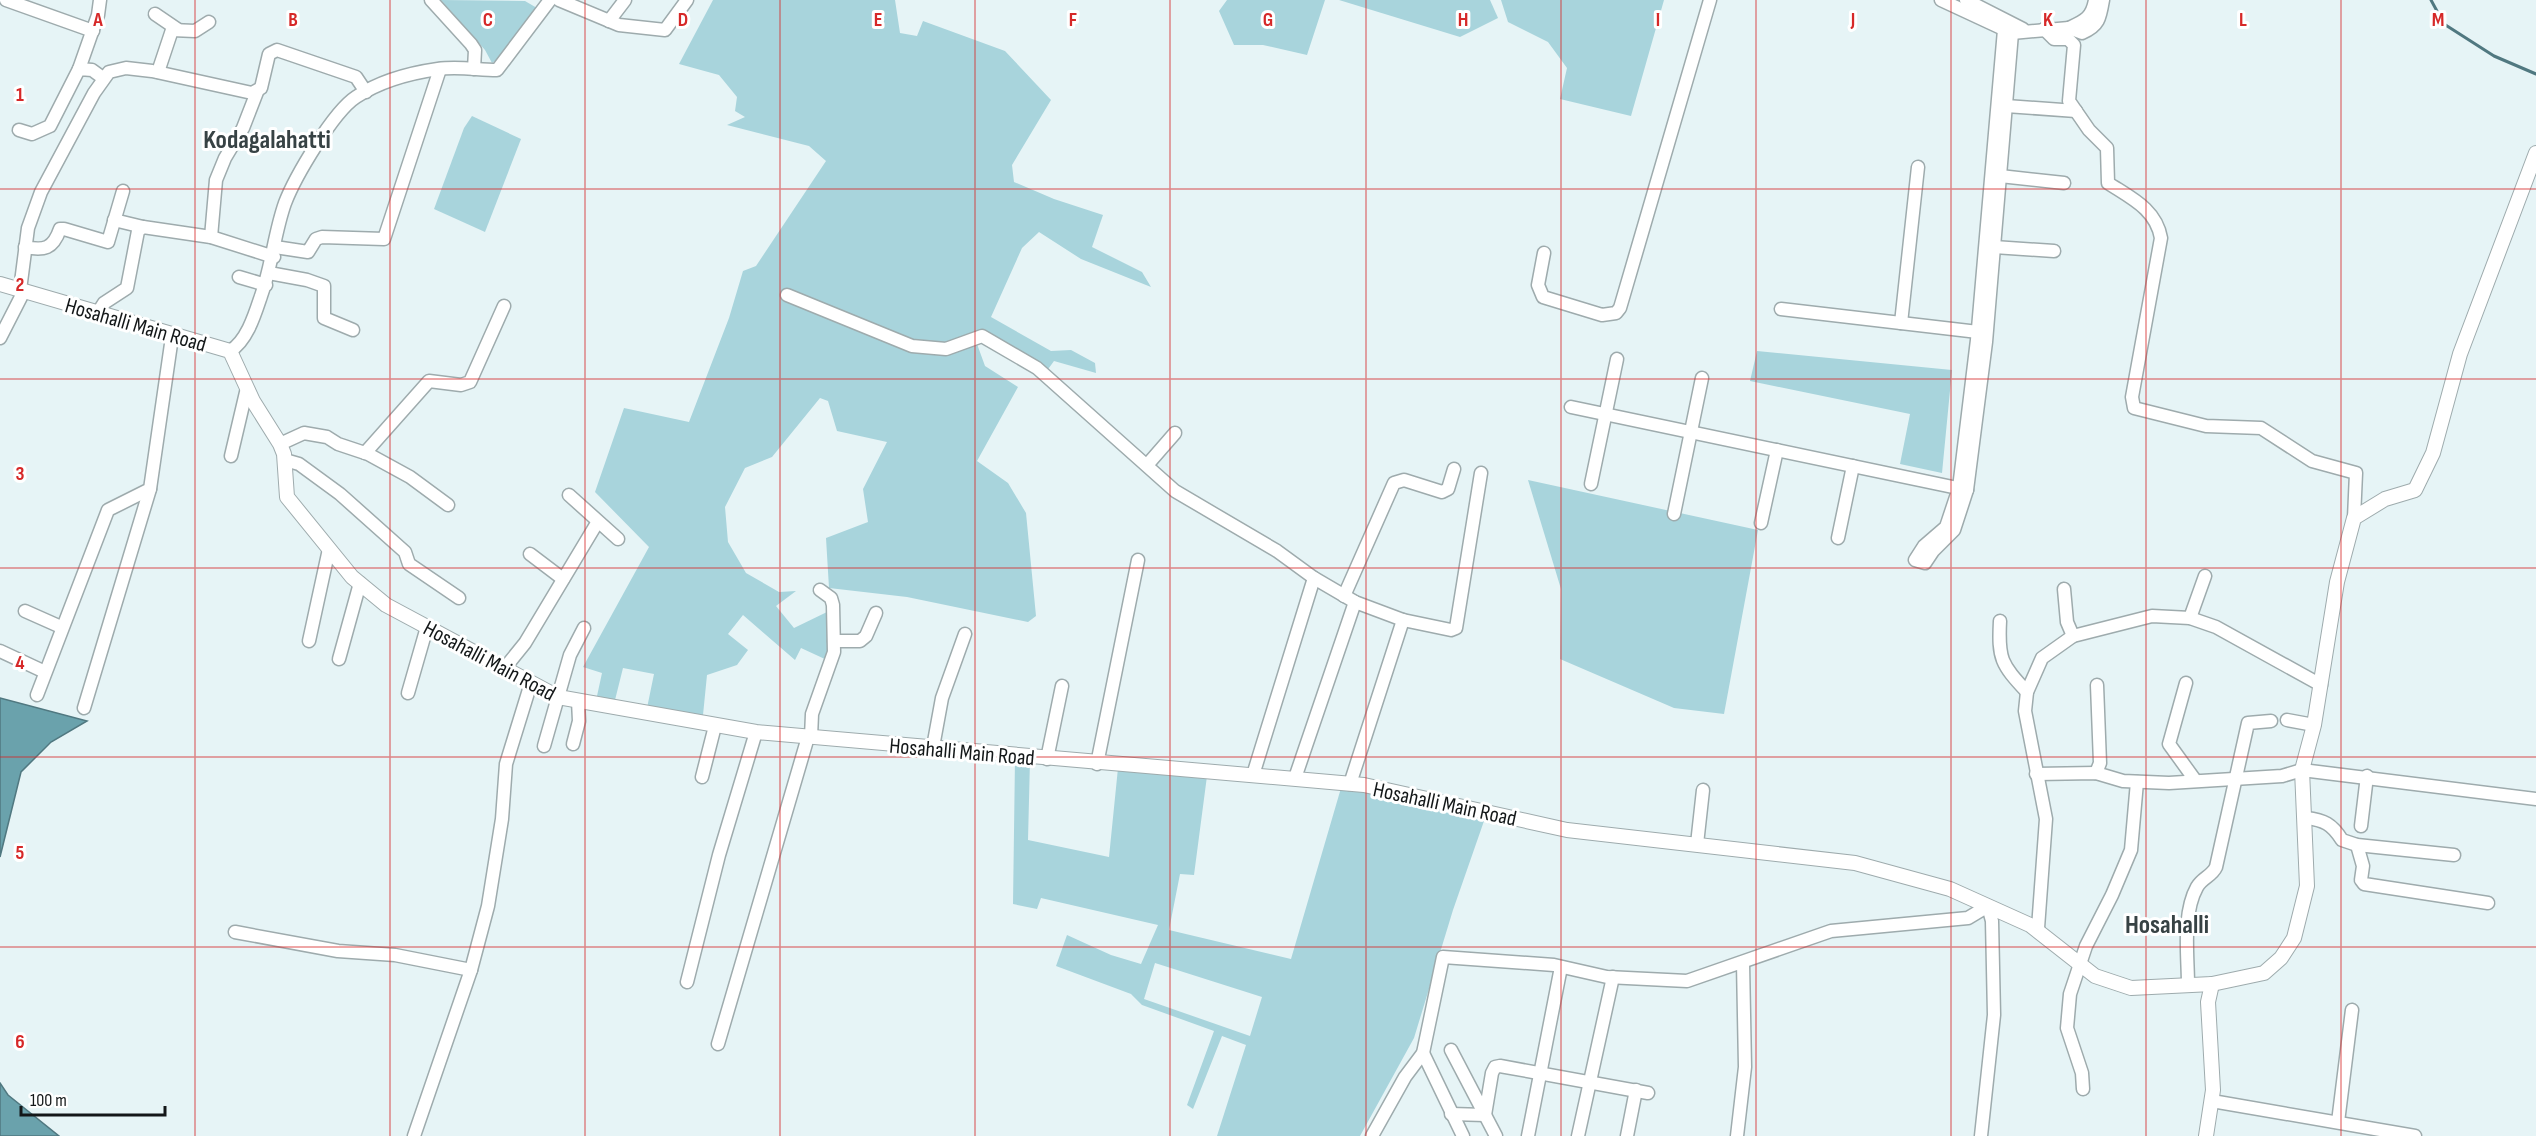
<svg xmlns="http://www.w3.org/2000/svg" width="2536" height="1136" font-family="'Sofia Sans Condensed',sans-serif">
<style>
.green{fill:#a8d4dc;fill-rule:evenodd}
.water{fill:#6aa2ac;stroke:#507880;stroke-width:1.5}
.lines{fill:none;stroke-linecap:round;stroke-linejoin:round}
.stream{stroke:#507880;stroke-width:3}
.minor-casing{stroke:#9eabad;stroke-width:15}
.tertiary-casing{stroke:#9eabad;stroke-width:16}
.minor{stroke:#fff;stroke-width:12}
.tertiary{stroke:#fff;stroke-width:14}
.grid{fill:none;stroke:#d62828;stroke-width:1.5;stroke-opacity:0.55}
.labels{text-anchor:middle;stroke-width:6;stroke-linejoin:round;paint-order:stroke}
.street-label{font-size:22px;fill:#131718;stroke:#fff}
.quarter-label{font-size:26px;font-weight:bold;fill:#374244;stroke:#fff}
.grid-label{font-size:20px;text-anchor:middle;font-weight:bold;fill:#d62828;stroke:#fff;stroke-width:6;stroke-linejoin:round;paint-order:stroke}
</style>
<rect width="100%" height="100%" fill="#e6f4f6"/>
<g class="green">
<path d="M 441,0 L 525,1 L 537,8 L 506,53 L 492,63 L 485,50 Z"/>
<path d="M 713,0 L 895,0 L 900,33 L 917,36 L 923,21 L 1005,51 L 1051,100 L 1012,165 L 1014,182 L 1054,199 L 1103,215 L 1092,247 L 1142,272 L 1151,287 L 1081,259 L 1039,232 L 1022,248 L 991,317 L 1051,351 L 1071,350 L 1095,363 L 1096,373 L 1054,361 L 1046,372 L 986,334 L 973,333 L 985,366 L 1018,387 L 977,461 L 1008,483 L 1026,513 L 1036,616 L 1028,622 L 907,597 L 829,588 L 826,538 L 868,522 L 863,489 L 887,442 L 837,431 L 828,401 L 820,398 L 772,457 L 745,468 L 725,507 L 728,542 L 746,573 L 779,592 L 796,591 L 776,606 L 794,628 L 827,612 L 827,660 L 801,648 L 795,660 L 743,615 L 728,634 L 748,650 L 737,665 L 707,675 L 703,715 L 647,708 L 654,674 L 623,668 L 615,700 L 597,696 L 602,673 L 583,667 L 649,547 L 595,492 L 624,408 L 689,422 L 729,318 L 743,271 L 756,266 L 826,161 L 809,146 L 727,125 L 745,117 L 735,111 L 737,97 L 719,75 L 679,64 Z"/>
<path d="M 1227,0 L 1325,0 L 1307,55 L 1263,45 L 1234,45 L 1219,11 Z"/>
<path d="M 1339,0 L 1490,0 L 1498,18 L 1460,37 Z"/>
<path d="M 1501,0 L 1664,0 L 1631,116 L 1560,99 L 1567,68 L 1548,42 L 1508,22 Z"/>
<path d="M 472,116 L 521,139 L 485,232 L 434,209 L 464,128 Z"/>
<path d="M 1757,351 L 1952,370 L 1942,473 L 1900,464 L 1910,414 L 1750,381 Z"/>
<path d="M 1528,480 L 1758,530 L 1724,714 L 1674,708 L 1560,659 L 1561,589 Z"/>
<path d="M 1015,759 L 1030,760 L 1028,840 L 1109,857 L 1118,768 L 1207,776 L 1194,875 L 1180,874 L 1169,930 L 1291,959 L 1341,788 L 1394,798 L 1484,821 L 1453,910 L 1414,1038 L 1360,1136 L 1217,1136 L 1246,1045 L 1222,1036 L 1193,1109 L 1187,1105 L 1214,1031 L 1142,1005 L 1131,994 L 1056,966 L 1067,935 L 1111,955 L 1141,964 L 1158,925 L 1041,898 L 1037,909 L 1013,904 ZM 1155,963 L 1262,997 L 1250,1036 L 1144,999 Z"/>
</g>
<g class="water">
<path d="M 0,698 L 87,721 L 51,742 L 21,772 L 0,857 Z"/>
<path d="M 0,1083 L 8,1095 L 59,1136 L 0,1136 Z"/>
</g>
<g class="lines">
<path class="stream" d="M 2431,0 L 2444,24 L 2494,56 L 2536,74"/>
<defs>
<g id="minor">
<path d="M 6,0 L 93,31"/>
<path d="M 431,0 L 471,44 L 475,50 L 474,69"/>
<path d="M 559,0 L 619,25 L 665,30 L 687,0"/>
<path d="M 1941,0 L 2012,33 L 2069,28 L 2082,33 C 2099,26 2100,18 2103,0"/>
<path d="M 1966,0 L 2023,29"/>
<path d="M 155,14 L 177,29"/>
<path d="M 609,21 L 625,0"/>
<path d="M 2069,28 C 2084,21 2092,18 2095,0"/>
<path d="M 2044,29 L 2054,39 L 2068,39 L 2074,45 L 2069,101 L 2089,130 L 2107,148 L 2108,183 C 2131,198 2156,209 2161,238 L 2132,397 L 2134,408 L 2206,426 L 2261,428 L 2312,461 L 2356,473 L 2354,518"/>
<path d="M 2004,30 L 1977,340 L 1959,488 L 1946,527 L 1924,546 L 1915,560 L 1925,563 L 1933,551 L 1954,530 L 1967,490 L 1986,342 L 2012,33"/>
<path d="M 79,69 L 98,15 L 100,0"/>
<path d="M 158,72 L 172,30 L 195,31 L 209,22"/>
<path d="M 2006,106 L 2076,111"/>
<path d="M 19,130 L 32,134 L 50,126 L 79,69 L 92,70 L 103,78"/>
<path d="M 2000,176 L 2064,183"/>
<path d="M 114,220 L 143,227"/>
<path d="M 211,237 L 216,180 L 225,158 L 243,128 L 257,92"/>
<path d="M 25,247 C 44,251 53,249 60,229 L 64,229 L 108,242 L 123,191"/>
<path d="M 275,247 L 308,252 L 316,239 L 322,237 L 384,239 L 440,69"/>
<path d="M 1994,247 L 2054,251"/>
<path d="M 1544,253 L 1538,285 L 1543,297 L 1602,315 L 1616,313 L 1620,308 L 1710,0"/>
<path d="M 269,273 L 307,280 L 324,286 L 324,318 L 353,330"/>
<path d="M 239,277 L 266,285"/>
<path d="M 20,290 L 28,228 L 41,192 L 94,93 L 109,72 L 126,68 L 152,71 L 252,93 L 261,88 L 269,54 L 277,50 L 356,77 L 366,92"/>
<path d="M 787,295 L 912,346 L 946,349 L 982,336 L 1037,368 L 1175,491 L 1277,551 L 1314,578 L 1355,602 L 1403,620 L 1451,630 L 1456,628 L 1481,473"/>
<path d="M 1781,309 L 1978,332"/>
<path d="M 97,314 L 104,303 L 127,288 L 138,231 L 143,227 L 211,237 L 274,257"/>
<path d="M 1901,323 L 1918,167"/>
<path d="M 0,338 L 24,291"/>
<path d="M 230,351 C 247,341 255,314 261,296 C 272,266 274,234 285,203 C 295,177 333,112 356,97 C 380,81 410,73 438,69 C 458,66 478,70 497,70 L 550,0"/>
<path d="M 1571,407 L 1967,490"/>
<path d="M 280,444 L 304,433 L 327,437 L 338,444 L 368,454 L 410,477 L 448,505"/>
<path d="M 365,453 L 429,381 L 461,385 L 470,382 L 504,306"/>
<path d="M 231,456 L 247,388"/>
<path d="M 285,460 L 299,464 L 340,494 L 405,552 L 409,564 L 459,598"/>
<path d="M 1148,464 L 1175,433"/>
<path d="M 1591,484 L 1617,359"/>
<path d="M 569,495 L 618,539"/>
<path d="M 1674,514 L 1702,378"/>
<path d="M 1761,523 L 1777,450"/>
<path d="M 1838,538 L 1853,466"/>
<path d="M 530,554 L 563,579"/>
<path d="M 2064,589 L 2067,622 L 2073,636"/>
<path d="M 1344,596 L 1394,483 L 1404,480 L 1442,492 L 1448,489 L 1454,469"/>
<path d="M 25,611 L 61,627"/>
<path d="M 2190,618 L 2205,576"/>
<path d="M 2000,621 C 1998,659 2001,664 2027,692"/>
<path d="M 309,641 L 329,549"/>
<path d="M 834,641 L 860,641 L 866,636 L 876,613"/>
<path d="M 0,651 L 45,672"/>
<path d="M 339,659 L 360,583"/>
<path d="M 504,669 L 525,643 L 597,523"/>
<path d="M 2186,683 L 2169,744 L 2195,780"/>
<path d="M 408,693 L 427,627"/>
<path d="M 37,695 L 108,510 L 150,489 L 172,337"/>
<path d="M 84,708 L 150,489"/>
<path d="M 2287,720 L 2314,725"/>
<path d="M 811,737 L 812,714 L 834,652 L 833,605 L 831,598 L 820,590"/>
<path d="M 573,744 L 579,721 L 578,701"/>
<path d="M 544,746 L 570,655 L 584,628"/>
<path d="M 933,747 L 942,698 L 965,634"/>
<path d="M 1047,759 L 1062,686"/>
<path d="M 1097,764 L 1138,560"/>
<path d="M 2096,773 L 2100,763 L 2097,685"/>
<path d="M 2036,774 L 2096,773 L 2123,781 L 2169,783 L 2282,776 L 2302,770 L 2536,799"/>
<path d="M 1253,775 L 1314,578"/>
<path d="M 702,777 L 715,726"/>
<path d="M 1295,778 L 1355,602"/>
<path d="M 1350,784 L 1403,620"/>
<path d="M 2306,818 C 2324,820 2332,824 2342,840 L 2357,845 L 2454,855"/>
<path d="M 2361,826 L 2367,776"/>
<path d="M 1697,844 L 1703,790"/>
<path d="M 2357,845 L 2363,866 L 2361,880 L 2364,884 L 2488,903"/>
<path d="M 2038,928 L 2046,819 L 2025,711 L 2027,692 L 2042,658 L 2073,636 L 2152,616 L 2190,618 L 2216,627 L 2321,685"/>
<path d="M 235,932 L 338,951 L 395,955 L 471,970"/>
<path d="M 687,982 L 719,855 L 756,732"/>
<path d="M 2188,985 C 2188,955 2182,914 2197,887 C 2202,878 2212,876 2216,867 L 2248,723 L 2271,721"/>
<path d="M 718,1044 L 808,737"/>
<path d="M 1451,1050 L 1496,1136"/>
<path d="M 1423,1053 L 1463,1136"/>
<path d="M 2083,1089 L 2082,1073 L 2067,1028 L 2070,994 L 2086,946 L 2112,895 L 2131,850 L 2137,782"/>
<path d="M 2212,1101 L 2415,1136"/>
<path d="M 1451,1114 L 1485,1115"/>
<path d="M 1485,1115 L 1492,1073 L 1495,1067 L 1500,1066 L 1648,1093"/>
<path d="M 2338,1122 L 2352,1010"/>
<path d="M 414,1136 L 471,970 L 488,906 L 502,819 L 506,764 L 531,683"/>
<path d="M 1372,1136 L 1405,1077 L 1423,1053 L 1443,957 L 1554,965 L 1607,977 L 1687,981 L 1831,931 L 1968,918 L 1988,906 L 1992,921 L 1994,1015 L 1981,1136"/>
<path d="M 1528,1136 L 1561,967"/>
<path d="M 1578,1136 L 1613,977"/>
<path d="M 1627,1136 L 1636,1090"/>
<path d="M 1737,1136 L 1745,1067 L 1743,963"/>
</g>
<g id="tertiary">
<path d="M 0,284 L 230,351 L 253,401 L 280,444 L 284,454 L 287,497 L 352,577 L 386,605 L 558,697 L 756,732 L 1364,785 L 1567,830 L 1855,863 L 1950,889 L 2030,925 L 2095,976 L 2131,988 L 2212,984 L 2264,973 L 2281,958 L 2294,938 L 2307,886 L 2302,770 L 2314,725 L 2337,582 L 2354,518 L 2385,499 L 2415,490 L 2433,453 L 2460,354 L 2536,153"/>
<path d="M 2206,1136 L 2213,1090 L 2208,1002 L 2212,984"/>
</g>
</defs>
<use href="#minor" class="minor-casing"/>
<use href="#tertiary" class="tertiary-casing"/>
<use href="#minor" class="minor"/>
<use href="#tertiary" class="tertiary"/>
</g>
<path class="grid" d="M 195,0 L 195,1136M 390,0 L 390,1136M 585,0 L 585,1136M 780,0 L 780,1136M 975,0 L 975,1136M 1170,0 L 1170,1136M 1366,0 L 1366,1136M 1561,0 L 1561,1136M 1756,0 L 1756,1136M 1951,0 L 1951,1136M 2146,0 L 2146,1136M 2341,0 L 2341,1136M 0,189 L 2536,189M 0,379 L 2536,379M 0,568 L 2536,568M 0,757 L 2536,757M 0,947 L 2536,947"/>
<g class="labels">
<g class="street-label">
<text transform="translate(136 324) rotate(16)" y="8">Hosahalli Main Road</text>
<text transform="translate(490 660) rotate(28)" y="8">Hosahalli Main Road</text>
<text transform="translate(962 751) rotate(5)" y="8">Hosahalli Main Road</text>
<text transform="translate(1445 803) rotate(12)" y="8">Hosahalli Main Road</text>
</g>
<g class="quarter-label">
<text x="267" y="148">Kodagalahatti</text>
<text x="2167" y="933">Hosahalli</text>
</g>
</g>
<g class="grid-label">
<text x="98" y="26">A</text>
<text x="293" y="26">B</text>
<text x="488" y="26">C</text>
<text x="683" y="26">D</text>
<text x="878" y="26">E</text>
<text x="1073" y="26">F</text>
<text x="1268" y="26">G</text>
<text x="1463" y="26">H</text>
<text x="1658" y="26">I</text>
<text x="1853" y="26">J</text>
<text x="2048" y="26">K</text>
<text x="2243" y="26">L</text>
<text x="2438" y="26">M</text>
<text x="20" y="101">1</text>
<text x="20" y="291">2</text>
<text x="20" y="480">3</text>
<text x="20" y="669">4</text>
<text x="20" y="859">5</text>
<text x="20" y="1048">6</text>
</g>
<path d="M21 1106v9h144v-9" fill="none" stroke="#131718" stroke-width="3"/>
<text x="30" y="1106" font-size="18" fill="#131718" stroke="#ffffff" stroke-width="4.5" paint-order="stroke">100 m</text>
</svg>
